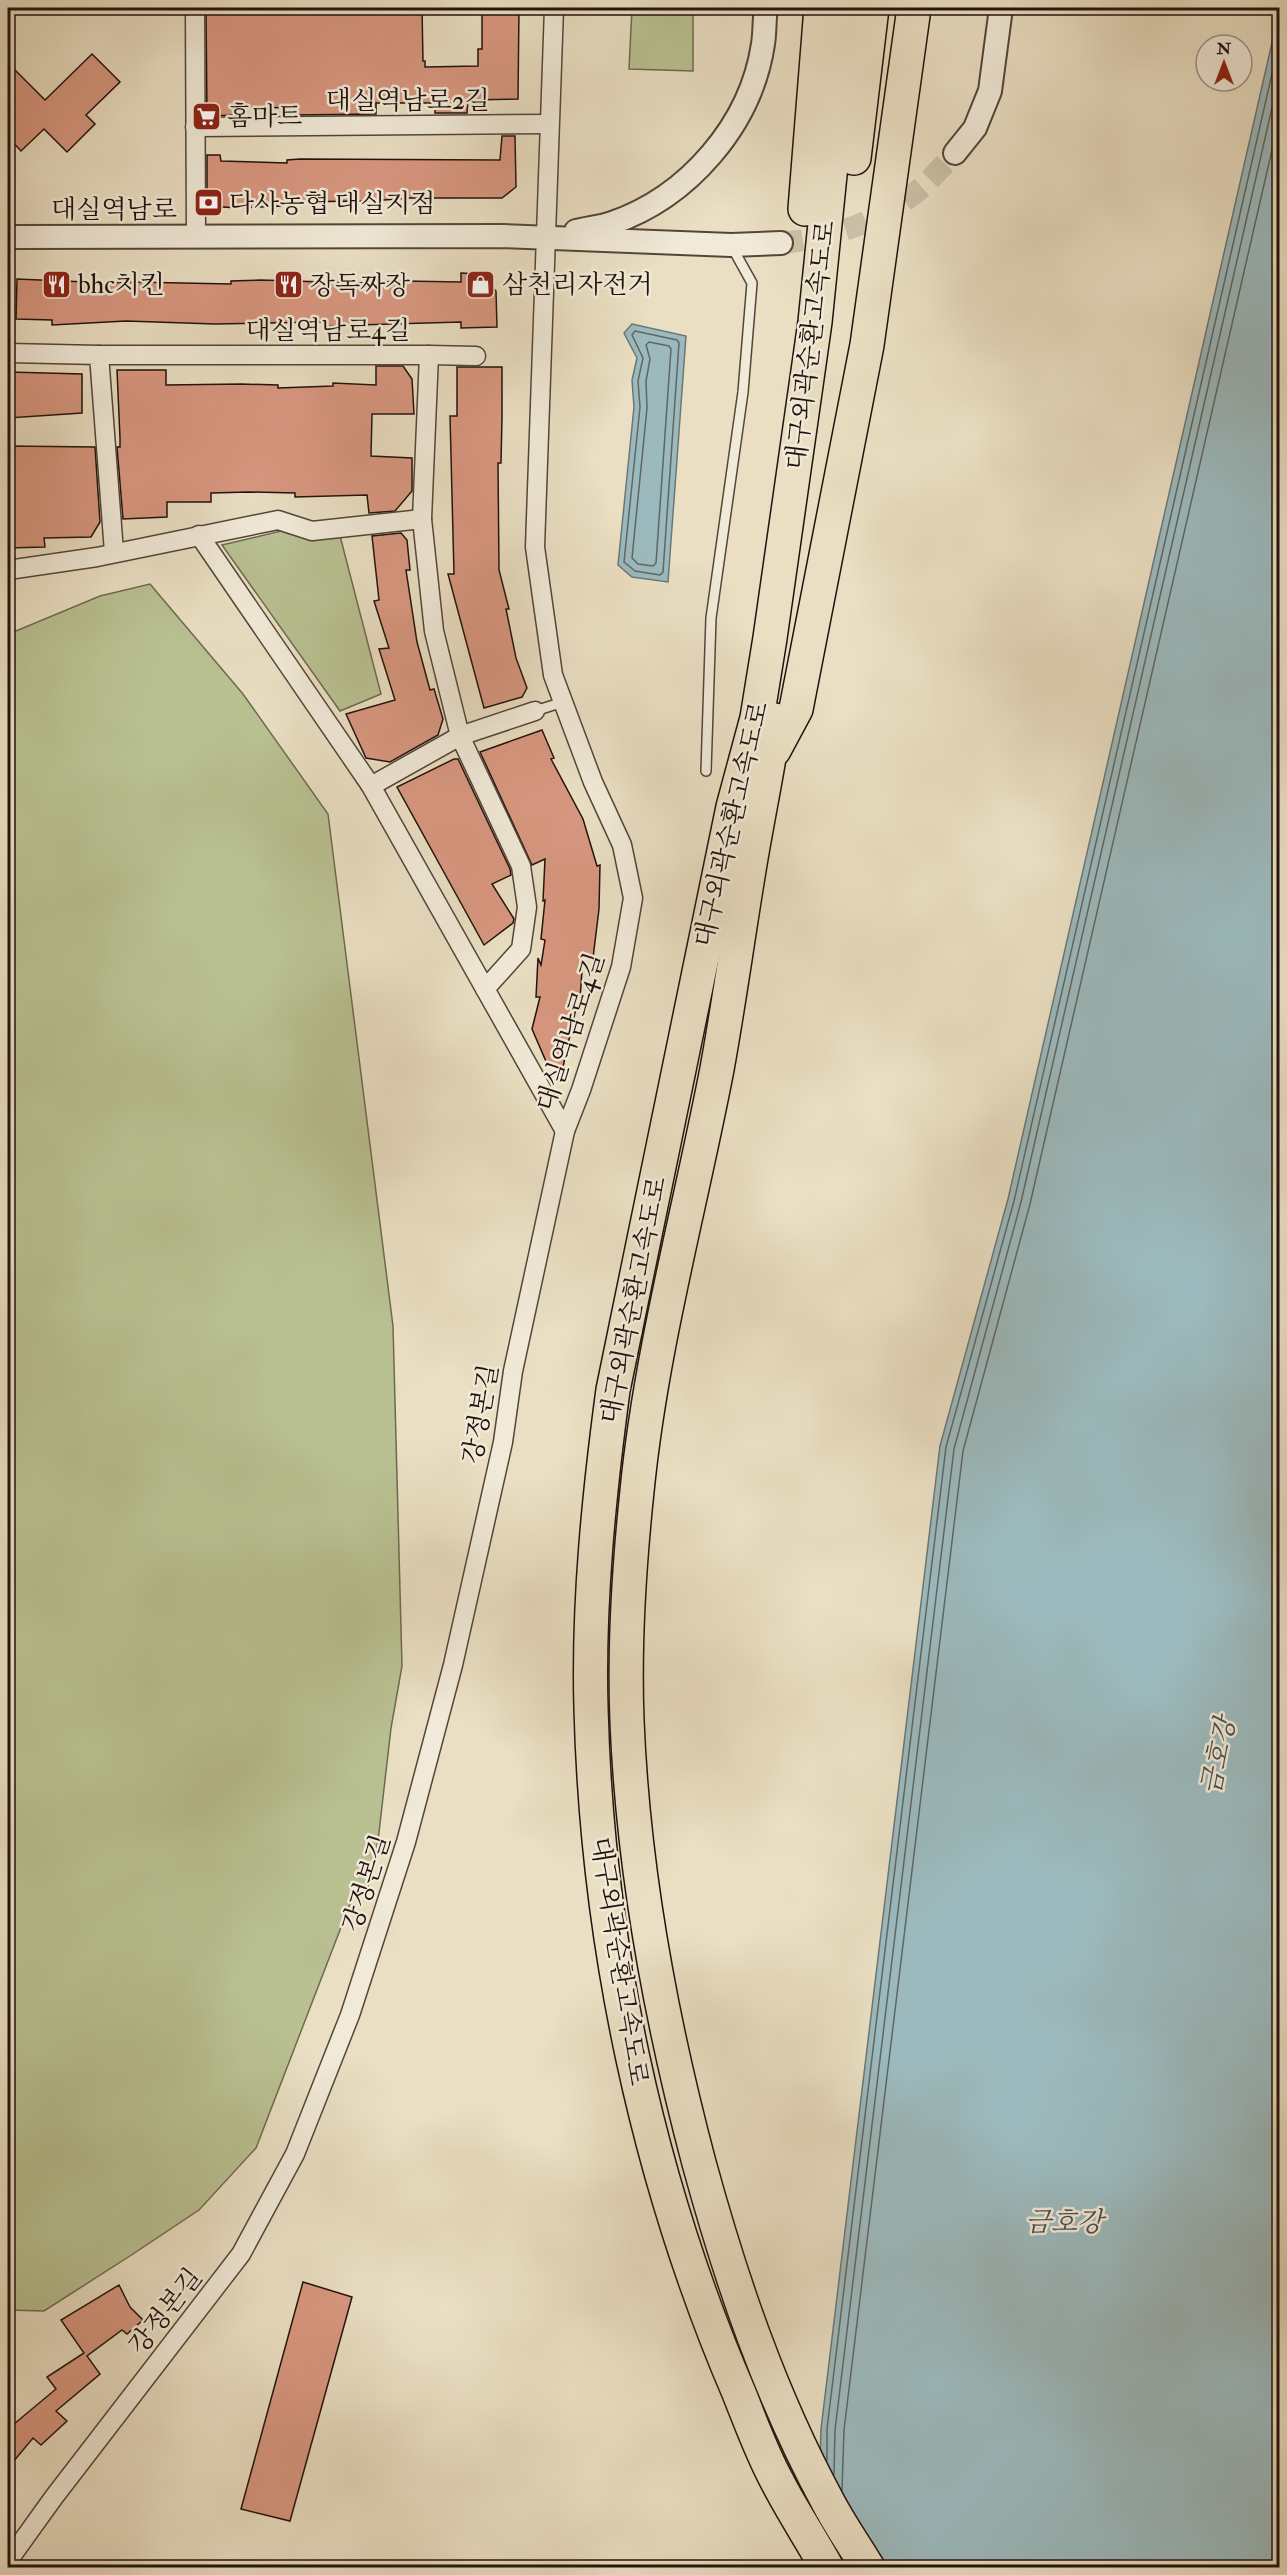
<svg xmlns="http://www.w3.org/2000/svg" width="1287" height="2575" font-family="'IM FELL Double Pica','Noto Serif KR',serif">
<style>
.green{fill:#b9c192;stroke:#6d6a50;stroke-width:1.5}
.water{fill:#9cbabe;stroke:#6b7777;stroke-width:1.5}
.lines{fill:none;stroke-linecap:round;stroke-linejoin:round}
.shore{stroke:#5e6666;stroke-width:1.5}
.building{fill:#d89780;stroke:#21120d;stroke-width:1.5}
.tertiary-tunnel{stroke:#ccc0a8;stroke-width:22;stroke-dasharray:22 11;stroke-linecap:butt}
.service-casing{stroke:#53453a;stroke-width:12}
.minor-casing{stroke:#53453a;stroke-width:21}
.tertiary-casing{stroke:#53453a;stroke-width:26}
.motorway-casing{stroke:#21120d;stroke-width:36}
.service{stroke:#f1ead8;stroke-width:9}
.minor{stroke:#f1ead8;stroke-width:18}
.tertiary{stroke:#f1ead8;stroke-width:22}
.motorway{stroke:#eadfc3;stroke-width:33}
.labels{text-anchor:middle;stroke-width:5;stroke-linejoin:round;paint-order:stroke}
.street-label{font-size:26px;fill:#21120d;stroke:#f1ead8}
.poi-label{font-size:26px;fill:#21120d;stroke:#f1ead8;text-anchor:start}
.water-label{font-size:27px;font-style:italic;fill:#4c4d4b;stroke:#f1ead8}
</style>
<rect width="100%" height="100%" fill="#eadfc3"/>
<filter id="stains"><feTurbulence type="fractalNoise" baseFrequency=".00333" numOctaves="4"/><feColorMatrix values="0 0 0 0 .2 0 0 0 0 .09 0 0 0 0 .02 0 0 0 .5 -.17"/></filter>
<radialGradient id="worn" r=".72"><stop offset=".6" stop-color="#630" stop-opacity="0"/><stop offset="1" stop-color="#630" stop-opacity=".3"/></radialGradient>
<g class="green">
<path d="M 632,8 L 693,8 L 693,71 L 629,69 Z"/>
<path d="M 281,531 L 339,532 L 381,694 L 340,711 L 222,545 Z"/>
<path d="M 150,584 L 243,694 L 328,814 L 393,1326 L 402,1666 L 391,1728 L 378,1841 L 366,1896 L 355,1891 L 256,2148 L 199,2210 L 133,2254 L 44,2311 L 8,2310 L 8,677 L 11,633 L 100,596 Z"/>
</g>
<g class="water">
<path d="M 1279,12 L 1279,2567 L 817,2568 L 821,2429 L 940,1446 L 1008,1199 Z"/>
<path d="M 632,324 L 686,336 L 668,582 L 632,577 L 618,565 L 634,407 L 632,380 L 637,358 L 624,333 Z"/>
</g>
<g class="lines">
<g class="shore">
<path d="M 635,331 L 677,340 L 679,343 L 663,572 L 660,575 L 635,571 L 624,562 L 640,407 L 638,381 L 643,358 L 632,335 Z"/>
<path d="M 649,342 L 669,346 L 671,349 L 656,563 L 653,566 L 638,564 L 632,558 L 647,408 L 646,381 L 650,359 L 646,345 Z"/>
<path d="M 827,2460 L 827,2429 L 946,1447 L 1014,1201 L 1280,39"/>
<path d="M 834,2474 L 835,2430 L 954,1449 L 1021,1202 L 1280,73"/>
<path d="M 842,2490 L 844,2430 L 963,1451 L 1030,1204 L 1280,115"/>
</g>
</g>
<g class="building">
<path d="M 206,8 L 422,8 L 423,61 L 425,61 L 425,67 L 478,66 L 478,49 L 482,49 L 482,8 L 519,8 L 518,99 L 468,100 L 467,113 L 435,113 L 435,103 L 376,103 L 376,114 L 294,115 L 294,108 L 239,107 L 239,115 L 207,116 Z"/>
<path d="M 92,54 L 120,82 L 86,115 L 95,124 L 67,152 L 44,129 L 21,151 L 8,137 L 8,63 L 45,100 Z"/>
<path d="M 502,136 L 515,136 L 516,187 L 502,198 L 411,198 L 370,201 L 282,202 L 282,206 L 239,208 L 207,206 L 207,155 L 220,155 L 221,161 L 287,163 L 287,160 L 300,159 L 500,160 Z"/>
<path d="M 461,273 L 478,274 L 496,291 L 497,327 L 461,328 L 461,322 L 324,326 L 324,322 L 215,324 L 126,321 L 52,325 L 52,320 L 16,319 L 17,279 L 86,282 L 85,284 L 133,282 L 231,284 L 231,281 L 261,280 L 356,283 L 403,281 L 461,282 Z"/>
<path d="M 376,366 L 403,366 L 412,379 L 414,414 L 372,414 L 371,456 L 412,458 L 412,491 L 395,511 L 369,513 L 367,495 L 295,497 L 295,493 L 249,492 L 211,493 L 211,502 L 167,502 L 167,517 L 123,519 L 117,447 L 120,447 L 120,438 L 117,370 L 166,370 L 166,385 L 241,384 L 278,385 L 278,388 L 333,386 L 333,383 L 376,385 Z"/>
<path d="M 457,367 L 502,367 L 502,417 L 501,463 L 498,463 L 499,570 L 509,609 L 506,609 L 516,658 L 527,688 L 522,697 L 484,708 L 448,574 L 454,574 L 450,416 L 457,416 Z"/>
<path d="M 8,372 L 82,374 L 82,413 L 8,418 Z"/>
<path d="M 8,446 L 95,447 L 100,522 L 91,537 L 44,538 L 45,547 L 8,548 Z"/>
<path d="M 401,533 L 407,540 L 410,570 L 406,570 L 417,642 L 430,690 L 434,689 L 443,719 L 438,735 L 390,762 L 366,758 L 346,714 L 395,700 L 379,649 L 389,648 L 374,601 L 379,600 L 372,536 Z"/>
<path d="M 542,730 L 554,758 L 551,759 L 583,819 L 597,866 L 600,865 L 599,909 L 593,958 L 583,957 L 580,999 L 578,999 L 563,1067 L 548,1066 L 532,1029 L 540,997 L 536,997 L 538,958 L 541,965 L 545,940 L 541,939 L 545,900 L 543,901 L 545,859 L 532,865 L 480,752 Z"/>
<path d="M 454,759 L 458,759 L 510,869 L 511,875 L 492,884 L 514,919 L 513,923 L 484,945 L 397,787 Z"/>
<path d="M 303,2282 L 352,2297 L 290,2521 L 241,2509 Z"/>
<path d="M 119,2285 L 130,2307 L 143,2320 L 127,2334 L 122,2330 L 87,2356 L 100,2374 L 56,2411 L 67,2421 L 41,2445 L 33,2438 L 8,2468 L 8,2429 L 56,2389 L 47,2377 L 84,2353 L 61,2320 Z"/>
</g>
<g class="lines">
<path class="tertiary-tunnel" d="M 781,243 C 828,238 872,225 911,196 C 927,185 941,167 955,153"/>
<defs>
<g id="service">
<path d="M 535,711 L 563,702"/>
<path d="M 706,771 L 711,618 L 743,392 L 752,283 L 732,247"/>
</g>
<g id="minor">
<path d="M 195,8 L 196,238"/>
<path d="M 195,127 L 549,124"/>
<path d="M 8,353 L 99,355 L 114,552"/>
<path d="M 99,355 L 429,355 L 422,519"/>
<path d="M 429,355 L 476,356"/>
<path d="M 199,535 L 371,786 L 565,1131"/>
<path d="M 8,570 L 97,557 L 278,520 L 312,531 L 422,519 L 434,631 L 460,736 L 521,866 L 527,907 L 521,949 L 485,989"/>
<path d="M 371,786 L 460,736 L 535,711"/>
<path d="M 8,2561 L 54,2497 L 241,2254 L 295,2154 L 350,2015 L 406,1842 L 453,1665 L 503,1442 L 513,1371 L 565,1131 L 581,1090 L 621,967 L 633,898 L 622,845 L 593,782 L 553,675 L 535,547 L 554,8"/>
</g>
<g id="tertiary">
<path d="M 955,153 L 975,128 L 990,91 L 1001,8"/>
<path d="M 576,231 C 588,228 601,227 612,223 C 688,197 751,125 763,44 C 765,32 764,20 766,8"/>
<path d="M 8,237 L 502,236 L 731,245 L 781,243"/>
</g>
<g id="motorway">
<path d="M 854,158 L 872,8"/>
<path d="M 805,209 L 821,8"/>
<path d="M 775,720 C 768,770 757,820 749,870 C 738,936 729,1003 717,1069 C 690,1209 651,1349 637,1491 C 629,1567 624,1645 627,1721 C 633,1869 661,2020 699,2163 C 731,2280 770,2395 828,2502 C 840,2525 855,2546 868,2568"/>
<path d="M 774,750 L 796,709 L 867,345 L 914,8"/>
<path d="M 827,2568 C 811,2539 793,2512 778,2483 C 762,2454 751,2423 739,2393 C 647,2179 597,1941 591,1708 C 588,1603 599,1495 613,1390 L 733,807 L 757,718 L 770,638 L 815,322 L 847,8"/>
</g>
</defs>
<use href="#service" class="service-casing"/>
<use href="#minor" class="minor-casing"/>
<use href="#tertiary" class="tertiary-casing"/>
<use href="#motorway" class="motorway-casing"/>
<use href="#service" class="service"/>
<use href="#minor" class="minor"/>
<use href="#tertiary" class="tertiary"/>
<use href="#motorway" class="motorway"/>
</g>
<defs>
<symbol id="supermarket-square" viewBox="-11 -11 22 22"><rect x="-9" y="-9" width="18" height="18" rx="4" fill="#8f2418" stroke="#f1ead8"/><path d="M-6-5.5h2.5l.6 2H6L4.5 2H-2.5L-4.4-4H-6ZM-1.5 3.2a1.3 1.3 0 1 0 .1 0ZM3 3.2a1.3 1.3 0 1 0 .1 0Z" fill="#fff"/></symbol>
<symbol id="bank-square" viewBox="-11 -11 22 22"><rect x="-9" y="-9" width="18" height="18" rx="4" fill="#8f2418" stroke="#f1ead8"/><path d="M-6-4H6V4H-6ZM0-2.3a2.3 2.3 0 1 0 0 4.6a2.3 2.3 0 1 0 0-4.6Z" fill="#fff"/></symbol>
<symbol id="restaurant-square" viewBox="-11 -11 22 22"><rect x="-9" y="-9" width="18" height="18" rx="4" fill="#8f2418" stroke="#f1ead8"/><path d="M-5-6h1v4h1v-4h1v4h1v-4h1v5L-1.5 .5V6h-2V.5L-5-1ZM5-6V6H3V1.5H1.5Q1.5-4 5-6Z" fill="#fff"/></symbol>
<symbol id="shop-square" viewBox="-11 -11 22 22"><rect x="-9" y="-9" width="18" height="18" rx="4" fill="#8f2418" stroke="#f1ead8"/><path d="M-5-2.5h2.3a2.7 3.5 0 0 1 5.4 0H5L5.5 6h-11ZM-1.5-2.5h3a1.5 2.3 0 0 0-3 0Z" fill="#fff"/></symbol>
</defs>
<g fill-rule="evenodd">
<use href="#supermarket-square" x="190" y="100" width="33" height="33"/>
<use href="#bank-square" x="192" y="186" width="33" height="33"/>
<use href="#restaurant-square" x="40" y="268" width="33" height="33"/>
<use href="#shop-square" x="464" y="268" width="33" height="33"/>
<use href="#restaurant-square" x="272" y="268" width="33" height="33"/>
</g>
<g class="labels">
<g class="street-label">
<text x="408" y="109">대실역남로2길</text>
<text x="114" y="218">대실역남로</text>
<text x="328" y="339">대실역남로4길</text>
<text transform="translate(810 345) rotate(-83)" y="9">대구외곽순환고속도로</text>
<text transform="translate(731 824) rotate(-77)" y="9">대구외곽순환고속도로</text>
<text transform="translate(570 1032) rotate(-72)" y="9">대실역남로4길</text>
<text transform="translate(633 1300) rotate(-79)" y="9">대구외곽순환고속도로</text>
<text transform="translate(480 1414) rotate(-80)" y="9">강정본길</text>
<text transform="translate(366 1883) rotate(-72)" y="9">강정본길</text>
<text transform="translate(620 1961) rotate(81)" y="9">대구외곽순환고속도로</text>
<text transform="translate(165 2311) rotate(-52)" y="9">강정본길</text>
</g>
<g class="poi-label">
<text x="227" y="125">홈마트</text>
<text x="229" y="212">다사농협 대실지점</text>
<text x="78" y="293">bhc치킨</text>
<text x="502" y="293">삼천리자전거</text>
<text x="310" y="294">장독짜장</text>
</g>
<g class="water-label">
<text transform="translate(1218 1756) rotate(-78)" y="9">금호강</text>
<text x="1064" y="2231">금호강</text>
</g>
</g>
<rect width="1287" height="2575" fill="none" stroke="#eadfc3" stroke-width="30"/>
<rect x="9" y="9" width="1269" height="2557" fill="none" stroke="#21120d" stroke-width="3"/>
<rect x="15" y="15" width="1257" height="2545" fill="none" stroke="#21120d" stroke-width="1.5"/>
<g transform="translate(1224 63)"><circle r="28" fill="#f1ead8" stroke="#9e9487" stroke-width="1.5"/>
<path d="M0-4.5L10 22L0 15L-10 22Z" fill="#8f2418"/>
<text y="-9" font-size="16" font-weight="bold" text-anchor="middle" fill="#21120d">N</text>
</g>
<rect width="100%" height="100%" filter="url(#stains)"/>
<rect width="100%" height="100%" fill="url(#worn)"/>
</svg>
